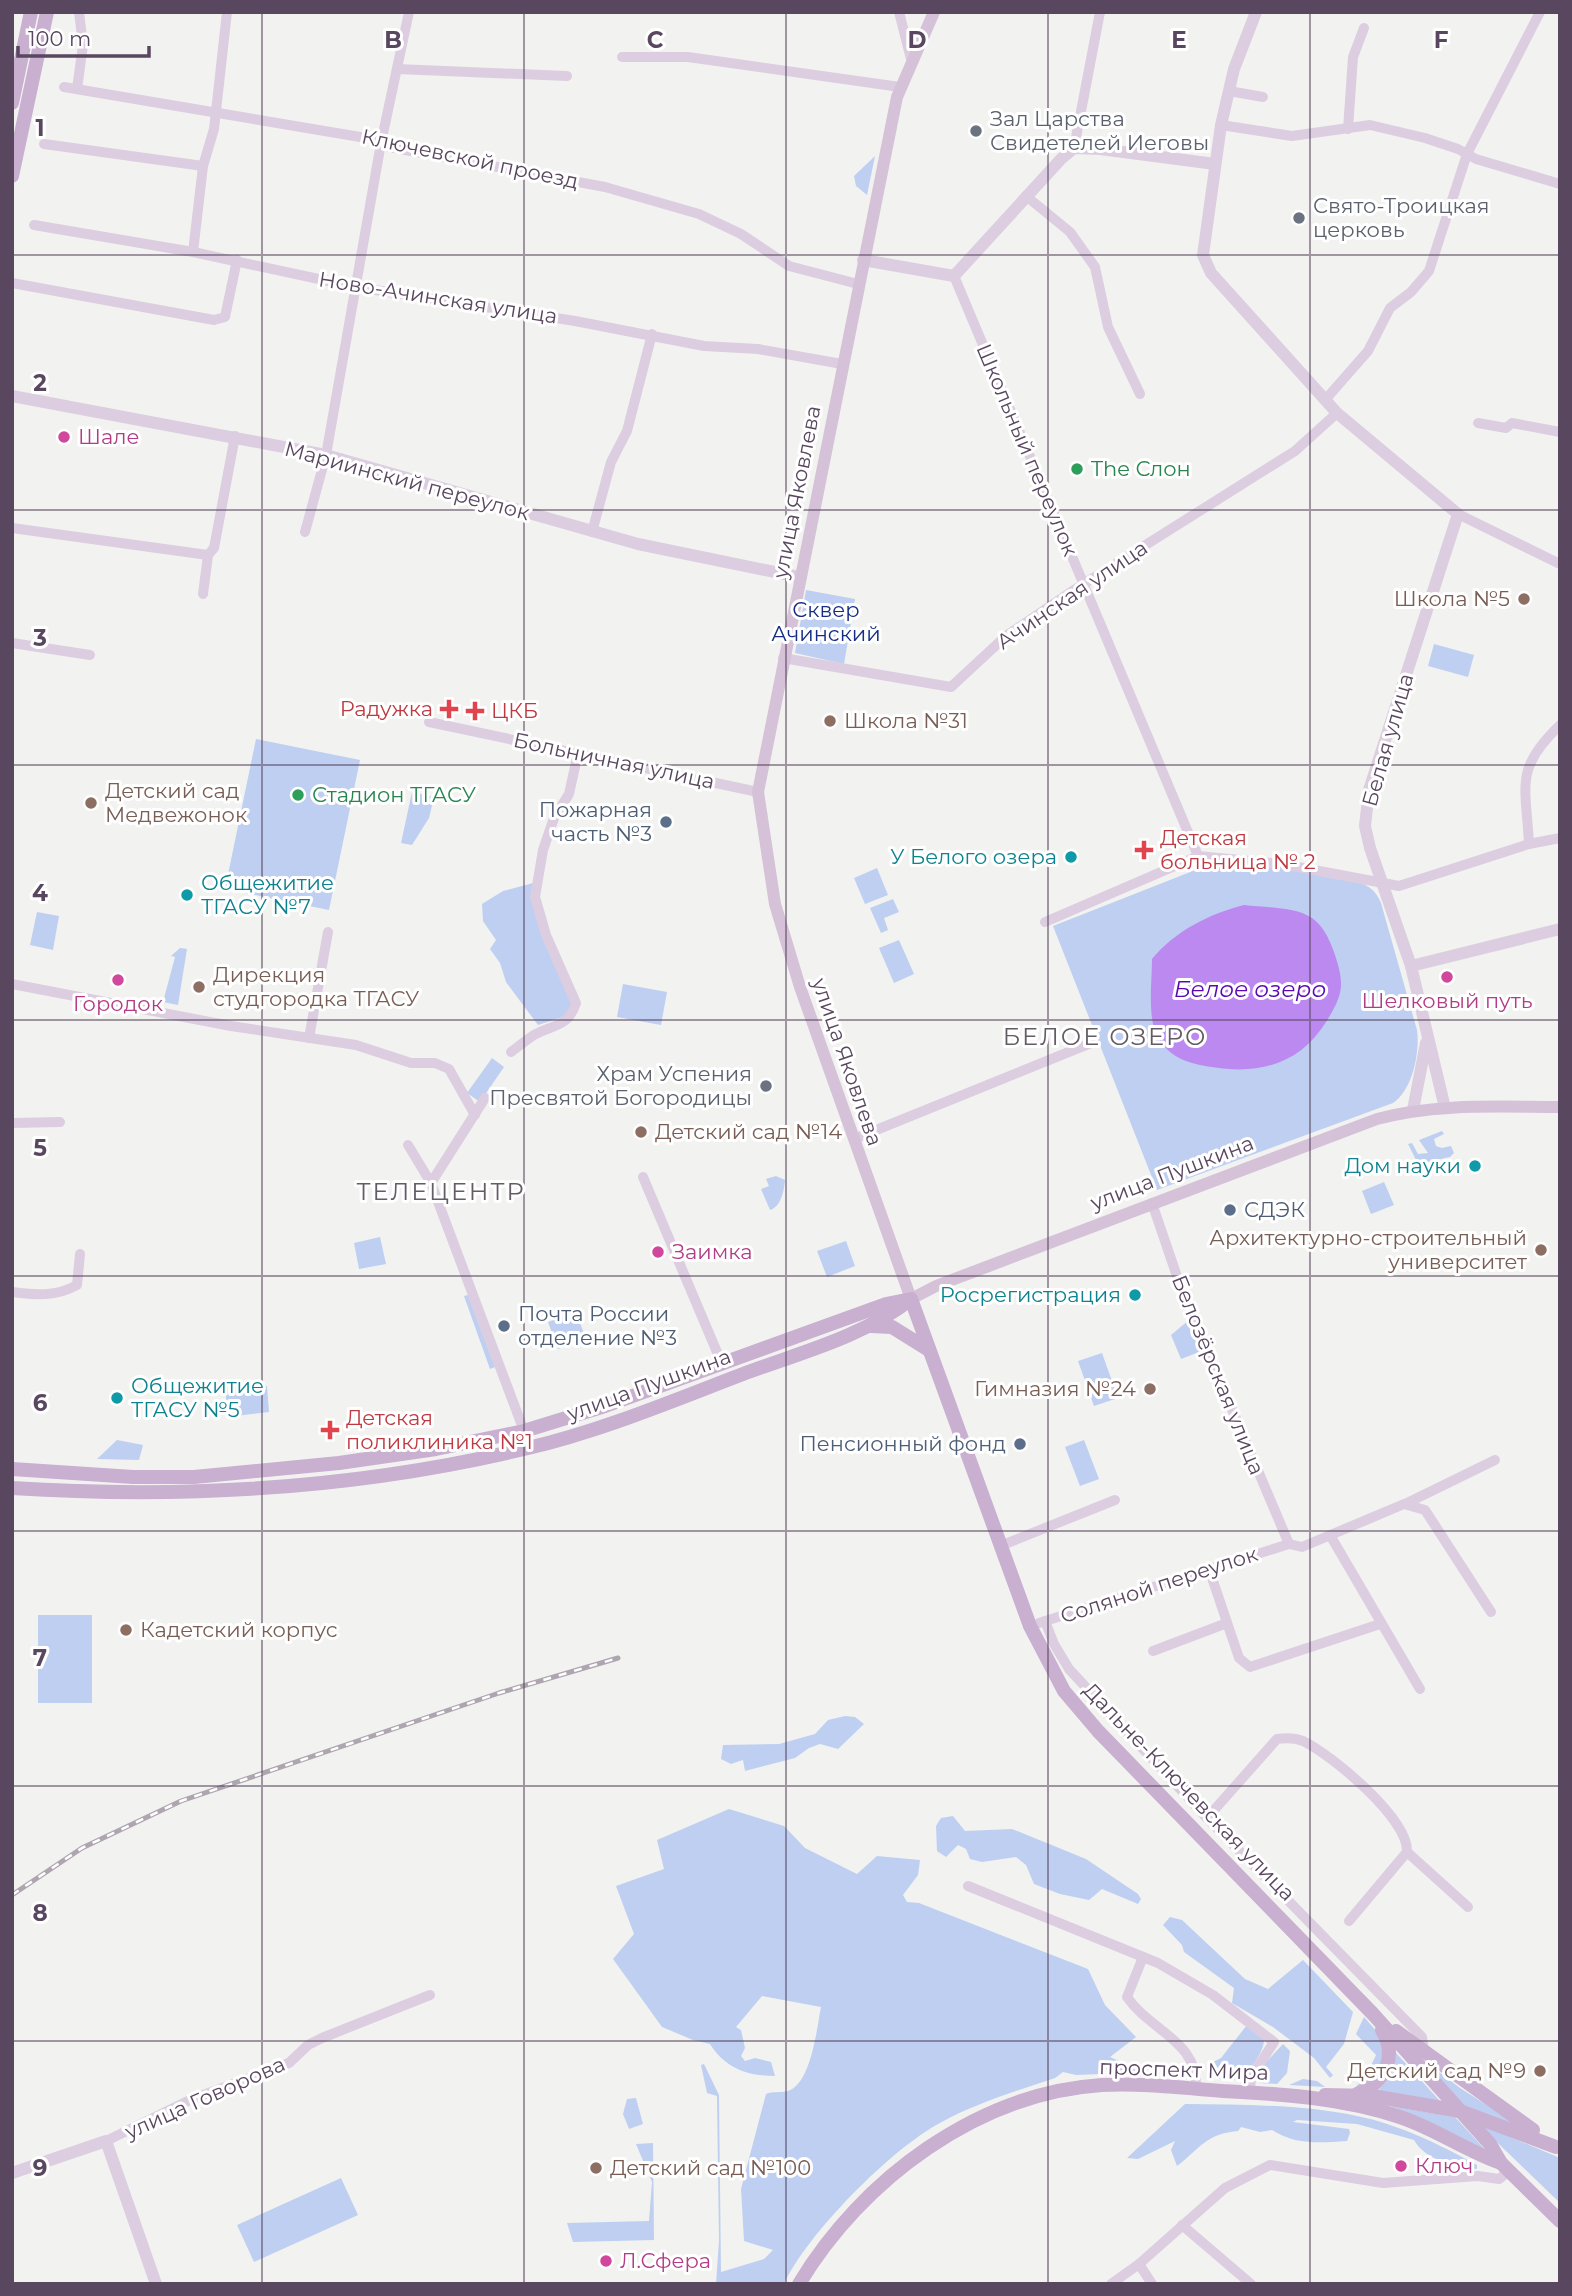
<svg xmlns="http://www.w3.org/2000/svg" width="1572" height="2296" font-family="Montserrat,sans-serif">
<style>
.green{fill:#becff1}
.water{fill:#bc89f0}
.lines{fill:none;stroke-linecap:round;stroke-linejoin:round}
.minor{stroke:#dccee0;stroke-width:10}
.tertiary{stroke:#dccee0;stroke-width:12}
.secondary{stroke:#d5c2d9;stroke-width:12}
.primary{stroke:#c9afd0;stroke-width:14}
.rail-casing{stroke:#aea5b0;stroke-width:5}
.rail{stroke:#fff;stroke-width:2.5;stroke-dasharray:8;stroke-linecap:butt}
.grid{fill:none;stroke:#59475f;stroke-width:2;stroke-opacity:0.55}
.worship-dot{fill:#6b7280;stroke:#fff;stroke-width:2.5}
.hotel-dot{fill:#d1479c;stroke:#fff;stroke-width:2.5}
.leisure-dot{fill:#2e9e5b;stroke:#fff;stroke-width:2.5}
.education-dot{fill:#8d6e63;stroke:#fff;stroke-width:2.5}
.health-dot{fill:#e0444e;stroke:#fff;stroke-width:2.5}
.service-dot{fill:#5c6f8a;stroke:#fff;stroke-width:2.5}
.culture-dot{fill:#0f9aa8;stroke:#fff;stroke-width:2.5}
.labels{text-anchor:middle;stroke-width:6;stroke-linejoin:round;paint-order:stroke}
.worship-label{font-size:21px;fill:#5b616d;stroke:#fff;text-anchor:start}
.street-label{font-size:21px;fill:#59475f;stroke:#fff}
.hotel-label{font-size:21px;fill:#b23c85;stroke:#fff;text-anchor:start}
.leisure-label{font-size:21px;fill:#27864d;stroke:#fff;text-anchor:start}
.education-label{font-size:21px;fill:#785e54;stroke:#fff;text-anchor:start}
.park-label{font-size:21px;fill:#142c84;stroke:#fff}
.health-label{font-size:21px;fill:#be3a42;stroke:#fff;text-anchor:start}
.service-label{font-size:21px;fill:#4e5e75;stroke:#fff;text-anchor:end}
.culture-label{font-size:21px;fill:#0d838f;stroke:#fff;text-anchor:end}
.water-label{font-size:23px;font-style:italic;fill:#5b07b2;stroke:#fff}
.quarter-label{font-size:24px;letter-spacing:2px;fill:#645c65;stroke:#fff}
.grid-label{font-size:23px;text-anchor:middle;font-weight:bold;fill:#59475f;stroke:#fff;stroke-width:6;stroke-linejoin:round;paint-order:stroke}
</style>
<rect width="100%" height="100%" fill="#f2f3f0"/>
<g class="green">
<path d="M 875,156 L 867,195 L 856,186 L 854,176 Z"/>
<path d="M 806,590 L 855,599 L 844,664 L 795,653 Z"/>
<path d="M 1434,644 L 1474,655 L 1468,677 L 1428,666 Z"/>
<path d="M 256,739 L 360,760 L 329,910 L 225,889 Z"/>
<path d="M 412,792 L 434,797 L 429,818 L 412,845 L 401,843 Z"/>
<path d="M 1201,861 C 1226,858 1340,874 1363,884 C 1372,888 1377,893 1381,903 L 1417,1030 C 1420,1051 1413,1090 1393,1103 L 1157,1190 L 1053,926 L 1203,867 Z"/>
<path d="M 877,868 L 888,895 L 865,904 L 854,878 Z"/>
<path d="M 533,883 L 572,1004 L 569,1015 L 538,1025 L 506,982 L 500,963 L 490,949 L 496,940 L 483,921 L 482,904 L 503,891 Z"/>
<path d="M 893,899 L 899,912 L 884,918 L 888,930 L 881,933 L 870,908 Z"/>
<path d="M 37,912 L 59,916 L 53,950 L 30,945 Z"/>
<path d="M 899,940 L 914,974 L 894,983 L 879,948 Z"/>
<path d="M 180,948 L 187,949 L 178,1005 L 163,1002 L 175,957 L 171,956 Z"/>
<path d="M 623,984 L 667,992 L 661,1025 L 617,1017 Z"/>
<path d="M 492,1058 L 504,1067 L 480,1102 L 467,1093 Z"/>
<path d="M 1442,1131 L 1444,1134 L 1434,1139 L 1436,1146 L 1442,1148 L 1451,1146 L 1454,1153 L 1450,1157 L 1418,1164 L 1408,1144 L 1412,1143 L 1418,1154 L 1428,1153 L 1419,1140 Z"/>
<path d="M 776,1176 L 785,1180 C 784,1191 781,1207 770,1210 L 761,1189 L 769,1186 L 766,1179 Z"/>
<path d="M 1384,1182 L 1394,1205 L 1371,1214 L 1362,1191 Z"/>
<path d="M 380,1237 L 386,1264 L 359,1269 L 354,1243 Z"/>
<path d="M 846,1241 L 855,1266 L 827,1277 L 817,1251 Z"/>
<path d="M 468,1295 L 495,1367 L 490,1369 L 464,1296 Z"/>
<path d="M 576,1312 L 586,1339 L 558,1349 L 548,1322 Z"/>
<path d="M 1189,1320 L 1202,1351 L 1181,1359 L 1171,1335 Z"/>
<path d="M 1102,1353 L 1118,1398 L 1094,1406 L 1078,1361 Z"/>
<path d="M 267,1386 L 269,1412 L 228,1417 L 225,1387 Z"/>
<path d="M 117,1440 L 143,1445 L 139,1460 L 97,1459 Z"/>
<path d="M 1084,1440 L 1099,1479 L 1080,1486 L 1065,1447 Z"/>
<rect x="38" y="1615" width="54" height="88"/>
<path d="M 845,1716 L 855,1717 L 864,1724 L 838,1749 L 820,1744 L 809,1748 L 795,1758 L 745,1771 L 743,1760 L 731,1764 L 721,1759 L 723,1745 L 779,1744 L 815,1734 L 828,1720 Z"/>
<path d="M 729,1809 L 784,1826 L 805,1848 L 857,1874 L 877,1856 L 920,1860 L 918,1875 L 903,1895 L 907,1902 L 919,1903 L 1088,1969 L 1105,2005 L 1136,2037 L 1110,2057 L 1133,2067 L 1137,2073 L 1112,2073 L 1105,2068 L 1099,2069 L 1101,2074 L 1076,2075 L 1063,2072 L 1055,2078 C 1016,2091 976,2103 940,2123 C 891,2149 807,2234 784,2284 L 716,2284 L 719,2241 L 717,2096 L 707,2093 L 701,2065 L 704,2064 L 719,2095 L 721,2272 L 764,2259 L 773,2250 L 744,2241 L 741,2189 L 766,2094 C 773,2091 780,2093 788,2091 C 811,2084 817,2028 821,2007 L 762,1996 L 736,2027 L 741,2030 L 745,2048 L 741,2056 L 745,2061 L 755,2058 L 771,2062 L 775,2076 C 747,2076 725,2068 710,2044 L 693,2040 L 662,2027 L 613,1959 L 634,1934 L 616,1886 L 664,1869 L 657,1840 Z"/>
<path d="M 953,1816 L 965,1831 L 1012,1829 L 1086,1859 L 1138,1894 L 1141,1899 L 1138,1904 L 1102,1889 L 1089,1900 L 1060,1894 L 1034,1884 L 1026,1865 L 1016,1857 L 982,1862 L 970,1859 L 966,1849 L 958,1845 L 946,1857 L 937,1851 L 936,1826 L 941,1818 Z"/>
<path d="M 1170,1917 L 1182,1920 L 1245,1979 L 1268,1989 L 1303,1960 L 1353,2012 L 1344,2044 L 1326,2067 L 1333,2075 L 1330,2078 L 1314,2058 L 1273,2027 L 1232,2003 L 1234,1988 L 1184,1952 L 1182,1945 L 1163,1925 Z"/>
<path d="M 1364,2017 L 1378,2033 L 1386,2050 L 1378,2077 L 1355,2088 L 1367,2074 L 1376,2055 L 1356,2034 Z"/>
<path d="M 1247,2025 L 1264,2038 C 1265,2053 1249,2066 1246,2081 L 1219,2079 L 1212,2069 L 1213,2062 L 1221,2058 Z"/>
<path d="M 1283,2044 L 1290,2051 L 1287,2073 L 1277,2084 L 1259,2083 L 1257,2072 Z"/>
<path d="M 1409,2049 L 1460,2088 L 1523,2128 L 1464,2107 Z"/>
<path d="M 1396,2053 L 1440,2101 L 1378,2091 L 1392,2075 Z"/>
<path d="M 1303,2079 L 1317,2081 L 1325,2087 L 1289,2085 Z"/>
<path d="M 636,2098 L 643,2124 L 629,2129 L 623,2114 L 627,2099 Z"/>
<path d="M 1352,2100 L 1455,2117 L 1492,2157 C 1448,2128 1403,2114 1352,2100 Z"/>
<path d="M 1185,2104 C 1242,2105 1301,2104 1357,2116 C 1398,2124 1441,2145 1477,2165 L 1477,2169 C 1455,2166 1426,2161 1414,2140 L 1357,2124 L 1297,2120 L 1293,2122 L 1349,2129 L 1350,2133 L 1347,2141 C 1320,2143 1295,2145 1272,2130 L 1260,2132 L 1241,2127 L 1238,2131 C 1205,2134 1201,2148 1177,2166 L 1171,2150 L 1175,2141 L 1138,2159 L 1127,2158 Z"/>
<path d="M 1477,2123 L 1560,2158 L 1560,2203 Z"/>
<path d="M 653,2143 L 654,2240 L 573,2242 L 567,2223 L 649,2221 L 652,2182 L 636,2144 Z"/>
<path d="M 341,2178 L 358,2215 L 254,2262 L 237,2225 Z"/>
</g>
<path class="water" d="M 1244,905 C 1265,908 1294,906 1312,918 C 1325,927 1331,943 1336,958 C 1345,987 1342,996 1326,1022 C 1300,1064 1259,1075 1212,1067 C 1190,1064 1170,1058 1158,1038 C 1147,1019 1152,982 1152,959 C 1175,931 1209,914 1244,905 Z"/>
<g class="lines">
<g class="minor">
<path d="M 899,12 L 911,59"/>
<path d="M 622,57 L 688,57 L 900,87"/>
<path d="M 397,69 L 567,76"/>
<path d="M 64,87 L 372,139 L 389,147 L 605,187 L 699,214 L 741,234 L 789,266 L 858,284"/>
<path d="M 77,89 L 83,45 L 79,12"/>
<path d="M 1229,91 L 1263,97"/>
<path d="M 1221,125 L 1292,136 L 1370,125 L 1425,138 L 1458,149 L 1476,159 L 1560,184"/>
<path d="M 1348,129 L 1353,57 L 1364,28"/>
<path d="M 44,144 L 203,166"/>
<path d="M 1074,148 L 1100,12"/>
<path d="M 1026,196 L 1070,232 L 1095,267 L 1108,327 L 1140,394"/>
<path d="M 34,225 L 193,252 L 356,287 L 575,321 L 704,346 L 758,349 L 842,364"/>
<path d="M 193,252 L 203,166 L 214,129 L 227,12"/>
<path d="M 954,276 L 1198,856"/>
<path d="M 12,283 L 214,320 L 225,317 L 237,260"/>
<path d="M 1325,400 L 1368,351 L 1390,308 L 1411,292 L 1429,271 L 1467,154 L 1540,12"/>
<path d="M 1478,423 L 1506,428 L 1512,423 L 1560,432"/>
<path d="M 1458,514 L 1560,564"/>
<path d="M 12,528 L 208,555"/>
<path d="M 305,532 L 326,455 L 381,143 L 409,12"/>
<path d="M 592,532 L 611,462 L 627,431 L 652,334"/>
<path d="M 203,594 L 208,555 L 214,548 L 235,436"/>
<path d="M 12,643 L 90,655"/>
<path d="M 783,658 L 951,687 L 1006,636 L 1074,590 L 1295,451 L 1337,413"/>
<path d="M 429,722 L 758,792"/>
<path d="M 1529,844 C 1526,785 1514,769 1560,725"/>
<path d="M 1045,922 L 1198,856 L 1282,864 L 1399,886 L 1529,844 L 1560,838"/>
<path d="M 12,984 L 231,1026 L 356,1045 L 411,1063 L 435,1063 L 449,1069 L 475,1115"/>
<path d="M 309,1038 L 328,932"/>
<path d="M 511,1052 C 518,1047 526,1040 534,1035 C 553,1024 568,1028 576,1003 L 546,935 L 535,897 L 543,850 L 554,818 L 569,794 L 578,753"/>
<path d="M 12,1123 L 60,1122"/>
<path d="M 854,1139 L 1091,1043"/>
<path d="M 408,1145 L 431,1183 L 524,1431"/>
<path d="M 643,1177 L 722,1364"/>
<path d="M 431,1183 L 485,1098"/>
<path d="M 1152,1203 L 1182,1291 L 1289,1544"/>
<path d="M 12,1292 C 36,1295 56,1297 77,1285 L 80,1254"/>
<path d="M 1405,1504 L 1495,1460"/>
<path d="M 1330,1535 L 1420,1689"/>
<path d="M 1289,1544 L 1302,1547 L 1404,1504 L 1425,1510 L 1491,1612"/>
<path d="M 1000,1546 L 1115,1500"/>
<path d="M 1209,1569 L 1239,1658 L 1250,1667 L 1380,1624"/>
<path d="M 1045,1621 L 1054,1644 L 1069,1669 L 1207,1818 L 1422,2037 L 1424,2052"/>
<path d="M 1039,1623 L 1289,1544"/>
<path d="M 1153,1651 L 1227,1623"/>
<path d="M 1207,1818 L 1277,1739 C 1285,1738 1295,1738 1303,1741 C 1332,1755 1409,1819 1407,1852 L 1468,1907"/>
<path d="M 968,1886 L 1158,1963 L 1213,1995 L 1274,2042 L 1251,2077 L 1250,2092"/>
<path d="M 1349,1921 L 1407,1852"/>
<path d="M 1143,1957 L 1127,1997 C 1150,2031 1199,2041 1196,2089"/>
<path d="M 106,2141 L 190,2100 L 289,2063 L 308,2045 L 322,2038 L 430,1995"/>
<path d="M 1182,2225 L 1251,2284"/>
<path d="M 1139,2264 L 1152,2284"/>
<path d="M 1111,2284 L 1139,2264 L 1225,2188 L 1270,2165 L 1383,2183 L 1478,2176 L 1499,2179 L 1509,2171"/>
</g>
<g class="tertiary">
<path d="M 1256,12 L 1234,69 L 1221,125 L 1203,255 L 1211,273 L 1337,413 L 1458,514 L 1369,790 L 1365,826 L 1370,848 L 1411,966 L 1445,1108"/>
<path d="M 863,260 L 954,276 L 1061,159 L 1074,148 L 1100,149 L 1215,164"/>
<path d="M 12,396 L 326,455 L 638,544 L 799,577"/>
<path d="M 1411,966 L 1560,929"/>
<path d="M 1413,1110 L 1426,1043"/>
<path d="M 12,2173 L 106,2141 L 156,2284"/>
</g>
<path class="secondary" d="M 934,12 L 897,97 L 758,792 L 775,904 L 800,987 L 911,1299 L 936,1286 L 1377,1119 C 1436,1103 1499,1107 1560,1107"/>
<g class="primary">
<path d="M 12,103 L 31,12"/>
<path d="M 12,176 L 47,12"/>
<path d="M 911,1299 L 1030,1626 L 1064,1691 L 1098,1731 L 1373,2014 L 1490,2144 L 1501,2163 L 1560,2221"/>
<path d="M 871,1326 L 892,1327 L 929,1350"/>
<path d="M 12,1469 L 133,1477 L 194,1477 L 339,1463 L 436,1449 L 524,1431 L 605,1406 L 886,1304 L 906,1300"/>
<path d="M 12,1488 C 185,1499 358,1489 528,1448 C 601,1431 672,1401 743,1374 C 799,1353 863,1337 911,1299"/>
<path d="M 1396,2031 L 1533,2130"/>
<path d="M 1357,2094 C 1385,2083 1398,2057 1382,2030"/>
<path d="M 1325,2095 L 1372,2096 L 1460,2111 L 1556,2147"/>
<path d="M 799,2284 C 862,2179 978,2093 1102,2085 C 1142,2083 1183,2088 1223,2091 C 1283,2094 1343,2098 1400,2117 C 1436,2129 1466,2151 1501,2163"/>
</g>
<defs>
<path id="rail" d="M 12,1895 L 82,1848 L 181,1801 L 499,1693 L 618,1658"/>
</defs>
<use href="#rail" class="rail-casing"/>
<use href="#rail" class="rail"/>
</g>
<path class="grid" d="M 262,12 L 262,2284M 524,12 L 524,2284M 786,12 L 786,2284M 1048,12 L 1048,2284M 1310,12 L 1310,2284M 12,255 L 1560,255M 12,510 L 1560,510M 12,765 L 1560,765M 12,1020 L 1560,1020M 12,1276 L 1560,1276M 12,1531 L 1560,1531M 12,1786 L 1560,1786M 12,2041 L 1560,2041"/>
<g class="worship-dot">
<circle cx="976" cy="131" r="7"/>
<circle cx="1299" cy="218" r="7"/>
<circle cx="766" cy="1086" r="7"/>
</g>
<g class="hotel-dot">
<circle cx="64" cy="437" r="7"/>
<circle cx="1447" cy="977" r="7"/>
<circle cx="118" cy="980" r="7"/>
<circle cx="658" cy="1252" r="7"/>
<circle cx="1401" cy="2166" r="7"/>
<circle cx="606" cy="2261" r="7"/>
</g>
<g class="leisure-dot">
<circle cx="1077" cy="469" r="7"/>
<circle cx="298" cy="795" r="7"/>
</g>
<g class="education-dot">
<circle cx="1524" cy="599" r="7"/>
<circle cx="830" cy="721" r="7"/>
<circle cx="91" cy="803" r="7"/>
<circle cx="199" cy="987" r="7"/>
<circle cx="641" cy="1132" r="7"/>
<circle cx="1541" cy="1250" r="7"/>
<circle cx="1150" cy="1389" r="7"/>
<circle cx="126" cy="1630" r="7"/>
<circle cx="1540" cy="2071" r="7"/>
<circle cx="596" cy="2168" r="7"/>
</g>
<g class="health-dot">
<path d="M445.5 698.5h7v7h7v7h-7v7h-7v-7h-7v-7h7z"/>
<path d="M471.5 700.5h7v7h7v7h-7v7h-7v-7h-7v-7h7z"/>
<path d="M1140.5 839.5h7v7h7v7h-7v7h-7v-7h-7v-7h7z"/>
<path d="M326.5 1419.5h7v7h7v7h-7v7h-7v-7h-7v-7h7z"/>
</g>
<g class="service-dot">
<circle cx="666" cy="822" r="7"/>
<circle cx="1230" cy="1210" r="7"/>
<circle cx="504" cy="1326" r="7"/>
<circle cx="1020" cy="1444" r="7"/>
</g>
<g class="culture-dot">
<circle cx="1071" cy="857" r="7"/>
<circle cx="187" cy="895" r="7"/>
<circle cx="1475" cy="1166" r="7"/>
<circle cx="1135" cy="1295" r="7"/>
<circle cx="117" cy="1398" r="7"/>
</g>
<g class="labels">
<g class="worship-label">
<text x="990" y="126">Зал Царства<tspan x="990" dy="24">Свидетелей Иеговы</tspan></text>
<text x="1313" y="213">Свято-Троицкая<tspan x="1313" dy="24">церковь</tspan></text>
<text x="752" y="1081" text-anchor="end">Храм Успения<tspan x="752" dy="24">Пресвятой Богородицы</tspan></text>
</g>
<g class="street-label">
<text transform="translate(470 159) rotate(12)" y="7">Ключевской проезд</text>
<text transform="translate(438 298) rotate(9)" y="7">Ново-Ачинская улица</text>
<text transform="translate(1027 450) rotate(67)" y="7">Школьный переулок</text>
<text transform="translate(407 481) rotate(15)" y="7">Мариинский переулок</text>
<text transform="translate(797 492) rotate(-79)" y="7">улица Яковлева</text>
<text transform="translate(1072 595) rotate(-34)" y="7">Ачинская улица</text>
<text transform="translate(1388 740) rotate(-74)" y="7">Белая улица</text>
<text transform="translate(614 761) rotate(12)" y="7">Больничная улица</text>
<text transform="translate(847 1062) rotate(71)" y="7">улица Яковлева</text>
<text transform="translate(1172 1173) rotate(-21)" y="7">улица Пушкина</text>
<text transform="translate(1218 1375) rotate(68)" y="7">Белозёрская улица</text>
<text transform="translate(649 1385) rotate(-20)" y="7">улица Пушкина</text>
<text transform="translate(1159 1585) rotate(-18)" y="7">Соляной переулок</text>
<text transform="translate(1189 1792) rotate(46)" y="7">Дальне-Ключевская улица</text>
<text transform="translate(1184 2070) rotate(2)" y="7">проспект Мира</text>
<text transform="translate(205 2098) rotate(-24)" y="7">улица Говорова</text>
</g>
<g class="hotel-label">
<text x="78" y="444">Шале</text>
<text x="1447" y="1008" text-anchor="middle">Шелковый путь</text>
<text x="118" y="1011" text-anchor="middle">Городок</text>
<text x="672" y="1259">Заимка</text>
<text x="1415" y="2173">Ключ</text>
<text x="620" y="2268">Л.Сфера</text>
</g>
<g class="leisure-label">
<text x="1091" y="476">The Слон</text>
<text x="312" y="802">Стадион ТГАСУ</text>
</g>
<g class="education-label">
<text x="1510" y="606" text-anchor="end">Школа №5</text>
<text x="844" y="728">Школа №31</text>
<text x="105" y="798">Детский сад<tspan x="105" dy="24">Медвежонок</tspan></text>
<text x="213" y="982">Дирекция<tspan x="213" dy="24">студгородка ТГАСУ</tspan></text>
<text x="655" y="1139">Детский сад №14</text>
<text x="1527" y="1245" text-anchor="end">Архитектурно-строительный<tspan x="1527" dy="24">университет</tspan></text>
<text x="1136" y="1396" text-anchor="end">Гимназия №24</text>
<text x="140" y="1637">Кадетский корпус</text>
<text x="1526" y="2078" text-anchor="end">Детский сад №9</text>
<text x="610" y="2175">Детский сад №100</text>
</g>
<g class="park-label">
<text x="826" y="617">Сквер<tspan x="826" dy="24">Ачинский</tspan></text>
</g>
<g class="health-label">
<text x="433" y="716" text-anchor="end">Радужка</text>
<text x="491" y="718">ЦКБ</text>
<text x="1160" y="845">Детская<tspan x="1160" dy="24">больница № 2</tspan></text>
<text x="346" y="1425">Детская<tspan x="346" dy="24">поликлиника №1</tspan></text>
</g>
<g class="service-label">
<text x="652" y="817">Пожарная<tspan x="652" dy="24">часть №3</tspan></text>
<text x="1244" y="1217" text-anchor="start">СДЭК</text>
<text x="518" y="1321" text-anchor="start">Почта России<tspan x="518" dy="24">отделение №3</tspan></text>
<text x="1006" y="1451">Пенсионный фонд</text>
</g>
<g class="culture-label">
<text x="1057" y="864">У Белого озера</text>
<text x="201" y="890" text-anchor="start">Общежитие<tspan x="201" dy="24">ТГАСУ №7</tspan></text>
<text x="1461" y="1173">Дом науки</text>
<text x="1121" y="1302">Росрегистрация</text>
<text x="131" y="1393" text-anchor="start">Общежитие<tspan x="131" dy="24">ТГАСУ №5</tspan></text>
</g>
<g class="water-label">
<text x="1250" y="997">Белое озеро</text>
</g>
<g class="quarter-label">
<text x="1105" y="1045">БЕЛОЕ ОЗЕРО</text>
<text x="441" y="1200">ТЕЛЕЦЕНТР</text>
</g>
</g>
<g class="grid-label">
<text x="393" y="48">B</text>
<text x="655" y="48">C</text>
<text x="917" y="48">D</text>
<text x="1179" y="48">E</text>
<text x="1441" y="48">F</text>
<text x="40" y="136">1</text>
<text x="40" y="391">2</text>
<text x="40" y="646">3</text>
<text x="40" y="901">4</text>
<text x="40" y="1156">5</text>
<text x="40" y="1411">6</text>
<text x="40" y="1666">7</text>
<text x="40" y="1921">8</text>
<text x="40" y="2176">9</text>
</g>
<rect width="1572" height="2296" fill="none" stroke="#59475f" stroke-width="28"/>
<path d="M18 46v10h131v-10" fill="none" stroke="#59475f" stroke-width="3.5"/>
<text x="28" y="46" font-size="21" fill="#59475f" stroke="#ffffff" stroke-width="5" paint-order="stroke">100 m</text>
</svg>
